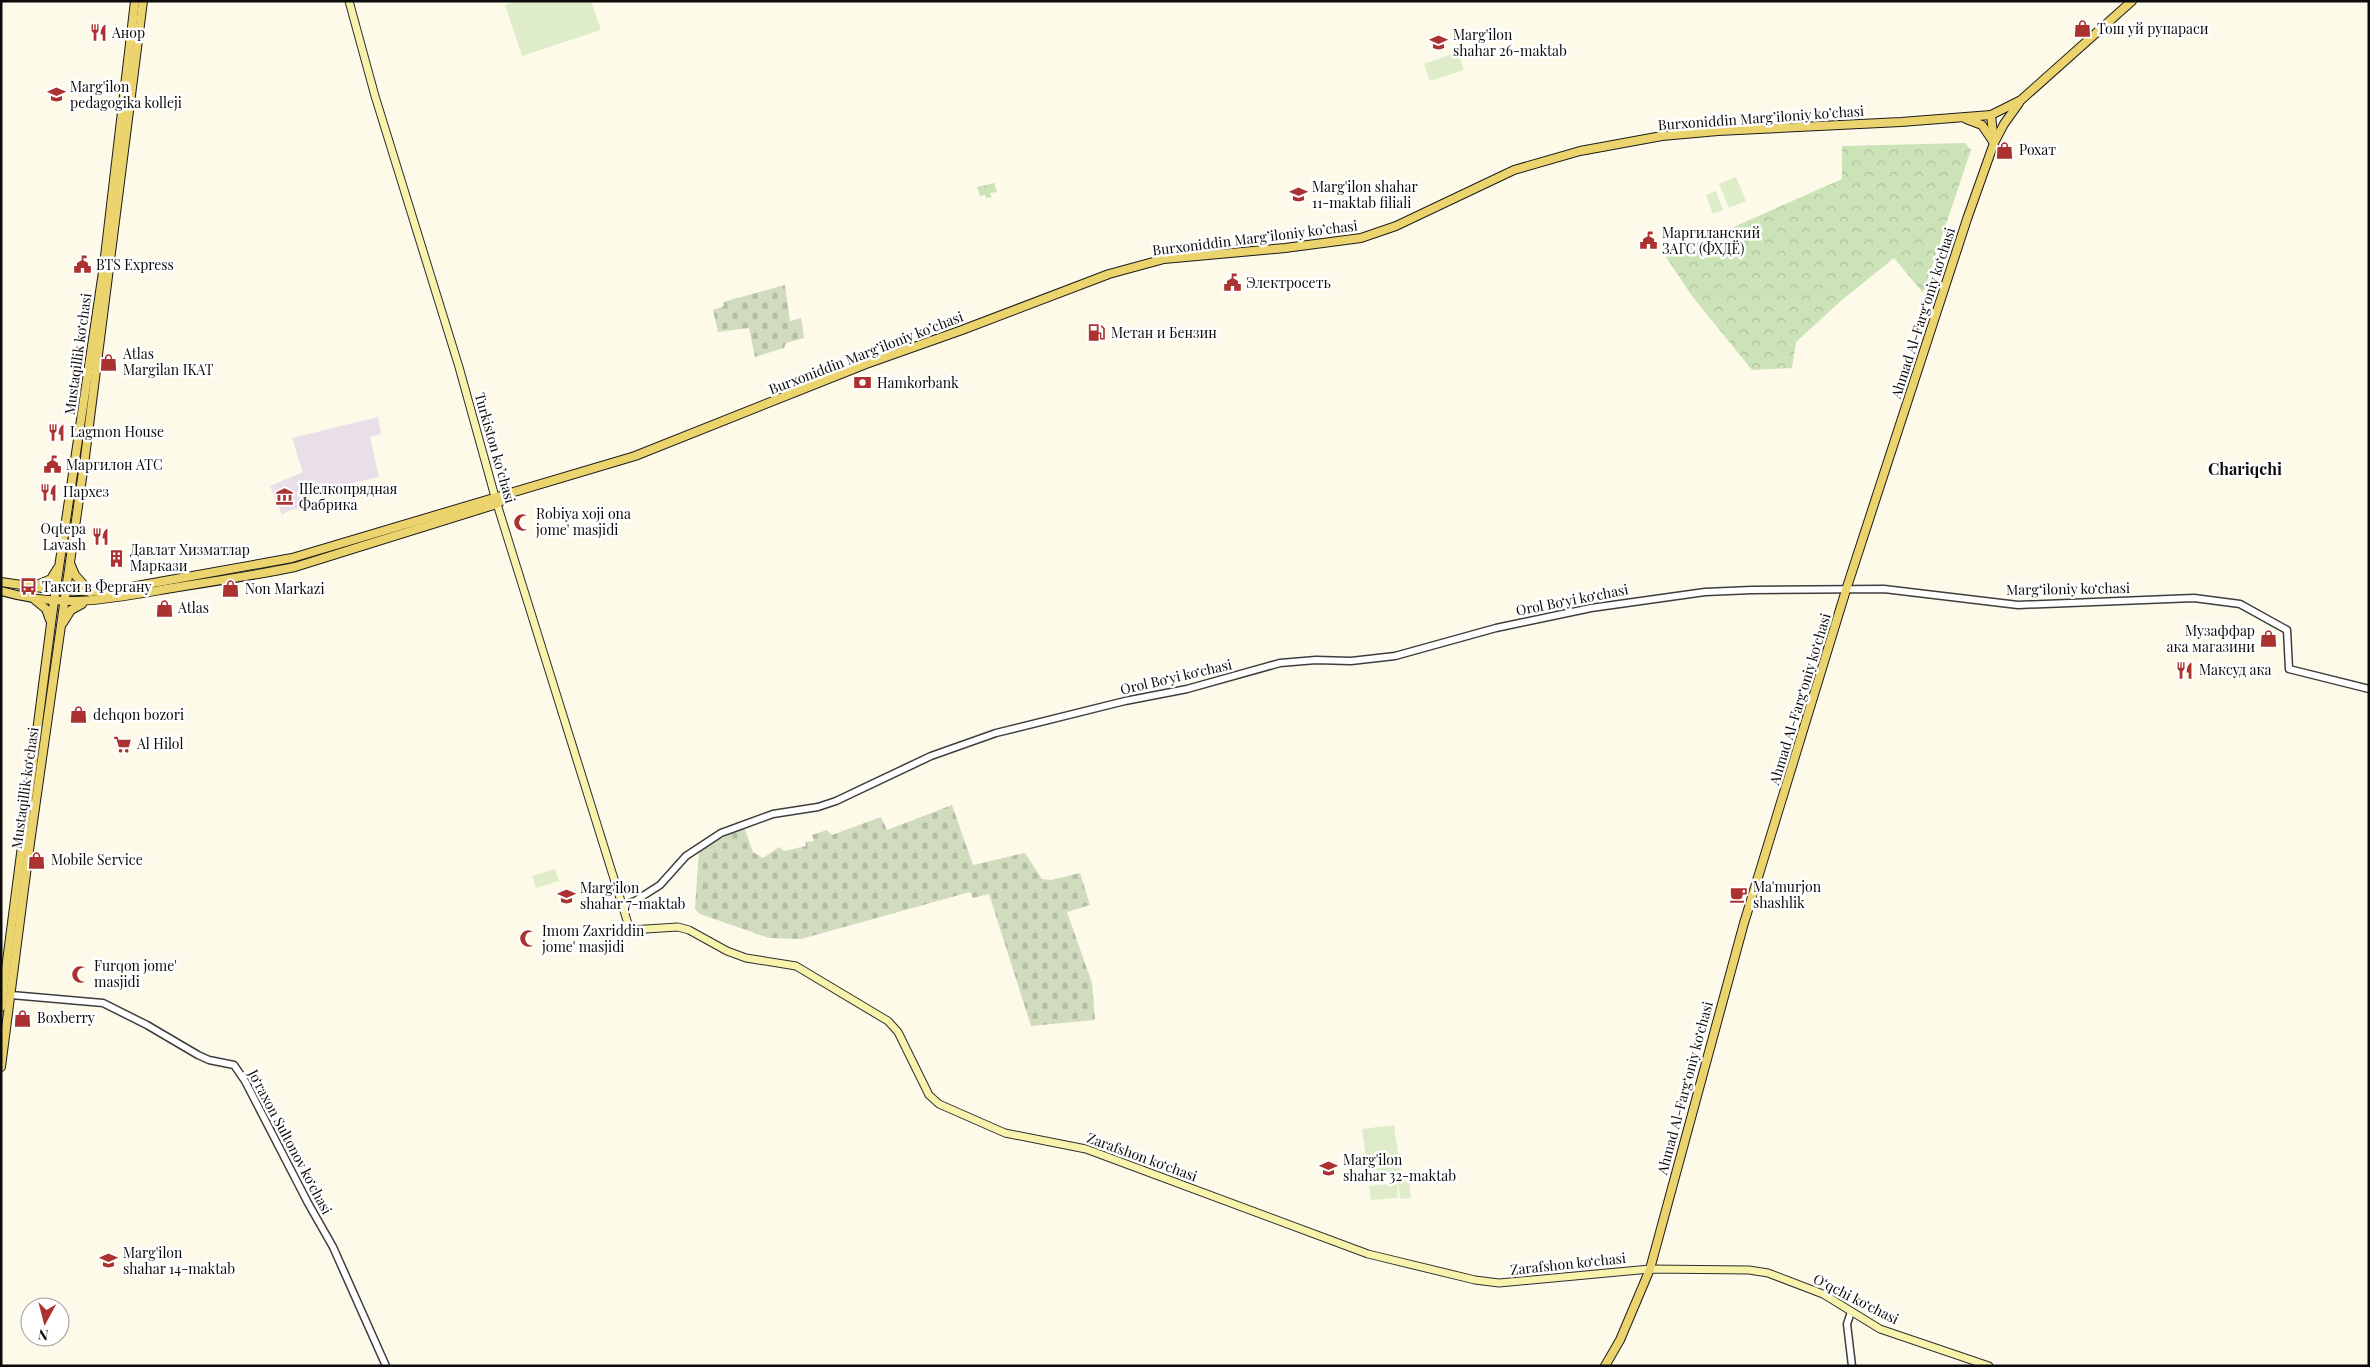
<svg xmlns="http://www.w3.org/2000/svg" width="2370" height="1367" font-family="'Playfair Display',serif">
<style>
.industrial{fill:#e9dfe9}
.cemetery{fill:url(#cemetery-stones)}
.park{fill:url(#park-crowns)}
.pitch{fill:#deecc9}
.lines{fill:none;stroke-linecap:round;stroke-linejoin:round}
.tertiary-casing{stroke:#3e3e3e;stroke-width:9}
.secondary-casing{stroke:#2d2d2d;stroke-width:9}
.primary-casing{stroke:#1c1c1c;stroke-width:10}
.tertiary{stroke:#fff;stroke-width:6}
.secondary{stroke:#f7f2ac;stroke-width:7}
.primary{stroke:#ebd36d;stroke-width:8}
.labels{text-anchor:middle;stroke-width:5;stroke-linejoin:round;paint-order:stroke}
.poi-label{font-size:14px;fill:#0b0b0b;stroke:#fff;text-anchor:start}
.street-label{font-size:14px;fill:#0b0b0b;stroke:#fff}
.quarter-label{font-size:16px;font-weight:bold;fill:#0b0b0b;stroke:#fff}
</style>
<defs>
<pattern id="cemetery-stones" width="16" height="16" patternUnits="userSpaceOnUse" patternTransform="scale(1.25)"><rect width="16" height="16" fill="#d1dcbf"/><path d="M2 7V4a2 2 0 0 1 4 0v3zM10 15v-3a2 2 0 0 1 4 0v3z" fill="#b2bba3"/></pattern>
<pattern id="park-crowns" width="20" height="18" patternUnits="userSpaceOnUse" patternTransform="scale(1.25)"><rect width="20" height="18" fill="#cce3b8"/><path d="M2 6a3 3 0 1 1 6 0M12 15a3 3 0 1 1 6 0" fill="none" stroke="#aec19d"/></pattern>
</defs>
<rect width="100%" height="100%" fill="#fdfaea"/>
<path class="industrial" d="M 378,417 L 381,434 L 370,437 L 379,477 L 348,484 L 347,495 L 309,494 L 313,506 L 290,510 L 282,515 L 270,486 L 303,472 L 292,438 Z"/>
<g class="cemetery">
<path d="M 785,285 L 790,321 L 801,318 L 804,338 L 786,343 L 784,348 L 755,357 L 749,328 L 718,332 L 713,310 L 724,306 L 723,302 Z"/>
<path d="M 952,805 L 973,865 L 1025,853 L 1042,879 L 1051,880 L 1080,873 L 1090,905 L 1067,912 L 1092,983 L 1095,1020 L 1031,1026 L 989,894 L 973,898 L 970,892 L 801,939 L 769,938 L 700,914 L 695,909 L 699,850 L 744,827 L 753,852 L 763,858 L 779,847 L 784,851 L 806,846 L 805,842 L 814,841 L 812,835 L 827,830 L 832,835 L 881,817 L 887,830 Z"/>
</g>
<g class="park">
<path d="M 1965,143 L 1971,150 L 1923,293 L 1894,258 L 1842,300 L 1796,342 L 1792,368 L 1752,370 L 1692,296 L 1666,257 L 1842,179 L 1842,146 Z"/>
<path d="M 994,183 L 997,192 L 990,193 L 991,197 L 986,198 L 985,195 L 980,196 L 977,187 Z"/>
</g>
<g class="pitch">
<path d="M 518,1 L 591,1 L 601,30 L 522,56 L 505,5 Z"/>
<path d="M 1458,52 L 1464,70 L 1430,81 L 1424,64 Z"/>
<path d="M 1736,177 L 1746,201 L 1729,208 L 1719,184 Z"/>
<path d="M 1716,191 L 1723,210 L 1713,214 L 1706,195 Z"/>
<path d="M 555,869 L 559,881 L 536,888 L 532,876 Z"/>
<path d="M 1394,1125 L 1401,1173 L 1369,1178 L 1362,1129 Z"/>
<path d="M 1409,1181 L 1411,1198 L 1400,1199 L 1398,1182 Z"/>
<path d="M 1397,1183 L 1398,1198 L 1371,1200 L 1369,1186 Z"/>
</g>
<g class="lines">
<defs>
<g id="tertiary">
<path d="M 622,905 L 635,901 L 660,885 L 686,856 L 721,833 L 773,814 L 818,807 L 836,801 L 931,756 L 996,733 L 1125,701 L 1187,689 L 1280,663 L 1316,660 L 1351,661 L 1395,656 L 1496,628 L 1591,608 L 1705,592 L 1752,590 L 1884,589 L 2018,605 L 2194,598 L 2240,604 L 2287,630 L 2289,669 L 2369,689"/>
<path d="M 11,995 L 103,1003 L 147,1025 L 198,1055 L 209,1060 L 234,1065 L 245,1081 L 308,1203 L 333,1247 L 386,1366"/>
<path d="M 1851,1312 L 1847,1324 L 1852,1366"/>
</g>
<path id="secondary" d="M 349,1 L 375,96 L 459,367 L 497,504 L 630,930 L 678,927 L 689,930 L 727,951 L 746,958 L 796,966 L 888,1021 L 898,1032 L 929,1095 L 939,1104 L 1005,1133 L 1086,1149 L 1368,1254 L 1475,1280 L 1499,1283 L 1650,1269 L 1749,1270 L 1768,1273 L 1823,1294 L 1880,1329 L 1989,1366"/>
<g id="primary">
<path d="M 1966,119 L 1982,125 L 1994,143 L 2004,124 L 2019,103"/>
<path d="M 70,563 L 75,575 L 90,592"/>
<path d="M 1,582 L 56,590 L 103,592 L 292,558 L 635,456 L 866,364 L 962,330 L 1109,274 L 1164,259 L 1285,248 L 1361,238 L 1396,226 L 1514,170 L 1580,151 L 1662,136 L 1718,131 L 1901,122 L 1991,115 L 2021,100 L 2132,1"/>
<path d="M 34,586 L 51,579 L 57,569"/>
<path d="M 1,591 C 67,610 113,598 178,587 C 217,581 256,575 295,567 L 497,504 L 510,495"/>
<path d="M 35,600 L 46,609 L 50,620"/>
<path d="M 63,623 L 71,610 L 82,604"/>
<path d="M 1,1007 L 54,601 L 104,265 L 135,1"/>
<path d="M 1,1067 L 30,843 L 85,457 L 143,1"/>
<path d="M 1605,1366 L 1620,1340 L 1650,1269 L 1744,923 L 1846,590 L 1967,219 L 1994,143 L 1991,115"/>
</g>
</defs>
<use href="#tertiary" class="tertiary-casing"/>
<use href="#secondary" class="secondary-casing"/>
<use href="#primary" class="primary-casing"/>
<use href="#tertiary" class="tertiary"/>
<use href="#secondary" class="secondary"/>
<use href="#primary" class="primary"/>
</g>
<defs>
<symbol id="shop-bare" viewBox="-9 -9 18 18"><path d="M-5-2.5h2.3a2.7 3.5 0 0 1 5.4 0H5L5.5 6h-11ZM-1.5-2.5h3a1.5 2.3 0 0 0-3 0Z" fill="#ac3231" stroke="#fff" stroke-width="2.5" paint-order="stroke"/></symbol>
<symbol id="restaurant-bare" viewBox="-9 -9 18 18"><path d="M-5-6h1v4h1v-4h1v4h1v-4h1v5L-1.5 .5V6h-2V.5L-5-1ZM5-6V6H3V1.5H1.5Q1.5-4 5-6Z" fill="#ac3231" stroke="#fff" stroke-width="2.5" paint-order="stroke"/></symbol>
<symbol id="school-bare" viewBox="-9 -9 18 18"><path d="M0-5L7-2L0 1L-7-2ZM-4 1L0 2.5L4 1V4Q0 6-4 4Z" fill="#ac3231" stroke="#fff" stroke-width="2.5" paint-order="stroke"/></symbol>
<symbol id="university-bare" viewBox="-9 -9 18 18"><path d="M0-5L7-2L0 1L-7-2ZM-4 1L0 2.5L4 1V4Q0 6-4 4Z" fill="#ac3231" stroke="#fff" stroke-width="2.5" paint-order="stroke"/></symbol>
<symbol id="civic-bare" viewBox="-9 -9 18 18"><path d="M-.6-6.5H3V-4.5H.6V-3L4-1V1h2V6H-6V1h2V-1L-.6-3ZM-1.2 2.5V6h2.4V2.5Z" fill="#ac3231" stroke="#fff" stroke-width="2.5" paint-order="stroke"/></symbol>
<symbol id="fuel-bare" viewBox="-9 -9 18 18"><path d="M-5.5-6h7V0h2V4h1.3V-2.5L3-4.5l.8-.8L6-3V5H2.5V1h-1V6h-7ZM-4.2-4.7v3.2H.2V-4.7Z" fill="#ac3231" stroke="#fff" stroke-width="2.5" paint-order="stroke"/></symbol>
<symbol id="bank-bare" viewBox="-9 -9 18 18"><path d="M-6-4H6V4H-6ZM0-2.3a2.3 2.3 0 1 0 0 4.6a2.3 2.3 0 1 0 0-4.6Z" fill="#ac3231" stroke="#fff" stroke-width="2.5" paint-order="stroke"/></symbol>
<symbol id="museum-bare" viewBox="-9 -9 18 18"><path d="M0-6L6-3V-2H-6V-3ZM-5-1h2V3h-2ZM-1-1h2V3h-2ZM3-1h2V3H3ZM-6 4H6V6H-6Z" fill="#ac3231" stroke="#fff" stroke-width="2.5" paint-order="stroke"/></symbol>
<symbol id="mosque-bare" viewBox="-9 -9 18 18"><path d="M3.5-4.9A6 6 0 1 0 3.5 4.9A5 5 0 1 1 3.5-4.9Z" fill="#ac3231" stroke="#fff" stroke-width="2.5" paint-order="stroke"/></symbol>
<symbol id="building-bare" viewBox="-9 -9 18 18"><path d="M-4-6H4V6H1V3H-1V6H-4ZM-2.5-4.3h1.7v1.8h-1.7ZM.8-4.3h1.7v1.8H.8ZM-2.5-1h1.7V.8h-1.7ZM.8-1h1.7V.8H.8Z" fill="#ac3231" stroke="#fff" stroke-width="2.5" paint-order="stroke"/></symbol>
<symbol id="bus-bare" viewBox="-9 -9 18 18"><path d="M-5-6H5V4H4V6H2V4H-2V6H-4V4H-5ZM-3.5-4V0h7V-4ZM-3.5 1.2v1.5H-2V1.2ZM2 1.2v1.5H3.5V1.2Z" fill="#ac3231" stroke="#fff" stroke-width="2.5" paint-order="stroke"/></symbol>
<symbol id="supermarket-bare" viewBox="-9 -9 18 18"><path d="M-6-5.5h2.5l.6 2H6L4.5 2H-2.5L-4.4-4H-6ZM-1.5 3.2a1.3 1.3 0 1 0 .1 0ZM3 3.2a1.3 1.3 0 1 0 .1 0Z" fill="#ac3231" stroke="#fff" stroke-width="2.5" paint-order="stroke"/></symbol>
<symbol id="cafe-bare" viewBox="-9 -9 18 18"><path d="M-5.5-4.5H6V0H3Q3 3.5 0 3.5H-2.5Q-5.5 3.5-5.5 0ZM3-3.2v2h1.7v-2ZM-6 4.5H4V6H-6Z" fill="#ac3231" stroke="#fff" stroke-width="2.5" paint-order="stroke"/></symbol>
</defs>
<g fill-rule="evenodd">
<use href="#shop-bare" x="2070" y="16" width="25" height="25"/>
<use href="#restaurant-bare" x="86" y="20" width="25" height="25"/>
<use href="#school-bare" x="1426" y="30" width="25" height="25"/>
<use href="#university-bare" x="44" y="82" width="25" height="25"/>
<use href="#shop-bare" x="1992" y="138" width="25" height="25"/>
<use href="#school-bare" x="1286" y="182" width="25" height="25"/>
<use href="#civic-bare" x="1636" y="228" width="25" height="25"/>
<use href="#civic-bare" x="70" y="252" width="25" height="25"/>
<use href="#civic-bare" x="1220" y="270" width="25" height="25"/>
<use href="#fuel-bare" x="1084" y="320" width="25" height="25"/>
<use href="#shop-bare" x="96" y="350" width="25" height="25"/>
<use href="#bank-bare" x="850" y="370" width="25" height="25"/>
<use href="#restaurant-bare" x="44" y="420" width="25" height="25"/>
<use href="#civic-bare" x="40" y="452" width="25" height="25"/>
<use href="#restaurant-bare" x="36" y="480" width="25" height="25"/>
<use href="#museum-bare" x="272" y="484" width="25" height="25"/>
<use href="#mosque-bare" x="510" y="510" width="25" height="25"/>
<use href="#restaurant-bare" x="88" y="524" width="25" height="25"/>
<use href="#building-bare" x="104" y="546" width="25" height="25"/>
<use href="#bus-bare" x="16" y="574" width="25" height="25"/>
<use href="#shop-bare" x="218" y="576" width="25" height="25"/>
<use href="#shop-bare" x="152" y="596" width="25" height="25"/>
<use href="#shop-bare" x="2256" y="626" width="25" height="25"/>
<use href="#restaurant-bare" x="2172" y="658" width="25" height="25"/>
<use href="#shop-bare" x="66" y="702" width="25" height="25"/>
<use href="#supermarket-bare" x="110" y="732" width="25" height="25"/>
<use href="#shop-bare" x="24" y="848" width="25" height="25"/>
<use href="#cafe-bare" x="1726" y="882" width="25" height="25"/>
<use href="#school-bare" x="554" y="884" width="25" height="25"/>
<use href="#mosque-bare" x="516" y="926" width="25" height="25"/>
<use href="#mosque-bare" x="68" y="962" width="25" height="25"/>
<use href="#shop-bare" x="10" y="1006" width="25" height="25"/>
<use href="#school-bare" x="1316" y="1156" width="25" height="25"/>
<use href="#school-bare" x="96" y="1248" width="25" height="25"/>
</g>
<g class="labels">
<g class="poi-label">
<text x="2097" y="34">Тош уй рупараси</text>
<text x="112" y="38">Анор</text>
<text x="1453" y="40">Marg'ilon<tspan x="1453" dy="16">shahar 26-maktab</tspan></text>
<text x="70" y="92">Marg'ilon<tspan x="70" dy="16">pedagogika kolleji</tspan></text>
<text x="2019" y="155">Рохат</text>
<text x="1312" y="192">Marg'ilon shahar<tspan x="1312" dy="16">11-maktab filiali</tspan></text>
<text x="1662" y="238">Маргиланский<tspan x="1662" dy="16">ЗАГС (ФХДЁ)</tspan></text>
<text x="96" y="270">BTS Express</text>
<text x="1246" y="288">Электросеть</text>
<text x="1111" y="338">Метан и Бензин</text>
<text x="123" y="359">Atlas<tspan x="123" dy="16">Margilan IKAT</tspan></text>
<text x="877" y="388">Hamkorbank</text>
<text x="70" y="437">Lagmon House</text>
<text x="66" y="470">Маргилон АТС</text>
<text x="299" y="494">Шелкопрядная<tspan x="299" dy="16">Фабрика</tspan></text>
<text x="63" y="497">Пархез</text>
<text x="536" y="519">Robiya xoji ona<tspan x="536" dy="16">jome' masjidi</tspan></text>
<text x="86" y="534" text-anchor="end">Oqtepa<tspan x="86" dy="16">Lavash</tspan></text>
<text x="130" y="555">Давлат Хизматлар<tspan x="130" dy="16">Маркази</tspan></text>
<text x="42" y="592">Такси в Фергану</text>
<text x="245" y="594">Non Markazi</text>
<text x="178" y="613">Atlas</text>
<text x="2255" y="636" text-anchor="end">Музаффар<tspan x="2255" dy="16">ака магазини</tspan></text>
<text x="2199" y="675">Максуд ака</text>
<text x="93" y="720">dehqon bozori</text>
<text x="137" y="749">Al Hilol</text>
<text x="51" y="865">Mobile Service</text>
<text x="1753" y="892">Ma'murjon<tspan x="1753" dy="16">shashlik</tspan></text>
<text x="580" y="893">Marg'ilon<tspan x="580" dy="16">shahar 7-maktab</tspan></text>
<text x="542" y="936">Imom Zaxriddin<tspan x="542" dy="16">jome' masjidi</tspan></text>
<text x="94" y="971">Furqon jome'<tspan x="94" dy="16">masjidi</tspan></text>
<text x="37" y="1023">Boxberry</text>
<text x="1343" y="1165">Marg'ilon<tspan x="1343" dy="16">shahar 32-maktab</tspan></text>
<text x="123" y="1258">Marg'ilon<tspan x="123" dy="16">shahar 14-maktab</tspan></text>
</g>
<g class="street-label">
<text transform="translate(1761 118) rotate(-4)" y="5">Burxoniddin Marg’iloniy ko’chasi</text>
<text transform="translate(1255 238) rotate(-7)" y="5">Burxoniddin Marg’iloniy ko’chasi</text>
<text transform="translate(1923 313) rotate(-72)" y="5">Ahmad Al-Fargʻoniy koʻchasi</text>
<text transform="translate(866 353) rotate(-21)" y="5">Burxoniddin Marg’iloniy ko’chasi</text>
<text transform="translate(78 354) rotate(-82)" y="5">Mustaqillik koʻchasi</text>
<text transform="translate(495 448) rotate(74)" y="5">Turkiston ko’chasi</text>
<text transform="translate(2068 589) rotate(-1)" y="5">Margʻiloniy koʻchasi</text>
<text transform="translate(1572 600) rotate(-11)" y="5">Orol Boʻyi koʻchasi</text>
<text transform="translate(1176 677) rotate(-13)" y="5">Orol Boʻyi koʻchasi</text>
<text transform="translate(1800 699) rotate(-73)" y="5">Ahmad Al-Fargʻoniy koʻchasi</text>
<text transform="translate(25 788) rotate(-82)" y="5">Mustaqillik koʻchasi</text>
<text transform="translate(1685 1088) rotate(-75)" y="5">Ahmad Al-Fargʻoniy koʻchasi</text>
<text transform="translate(290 1142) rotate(62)" y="5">Joʻraxon Sultonov koʻchasi</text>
<text transform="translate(1142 1157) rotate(20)" y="5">Zarafshon koʻchasi</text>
<text transform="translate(1568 1264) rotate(-6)" y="5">Zarafshon koʻchasi</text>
<text transform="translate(1856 1299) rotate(27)" y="5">Oʻqchi koʻchasi</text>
</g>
<g class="quarter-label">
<text x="2245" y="475">Chariqchi</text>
</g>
</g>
<rect width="2370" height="1367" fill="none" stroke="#0b0b0b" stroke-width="5"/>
<g transform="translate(45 1322) rotate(187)"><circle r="24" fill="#ffffff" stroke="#9d9d9d"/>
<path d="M0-4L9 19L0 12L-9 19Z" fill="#ac3231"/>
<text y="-8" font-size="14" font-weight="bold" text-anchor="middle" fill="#0b0b0b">N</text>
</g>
</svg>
